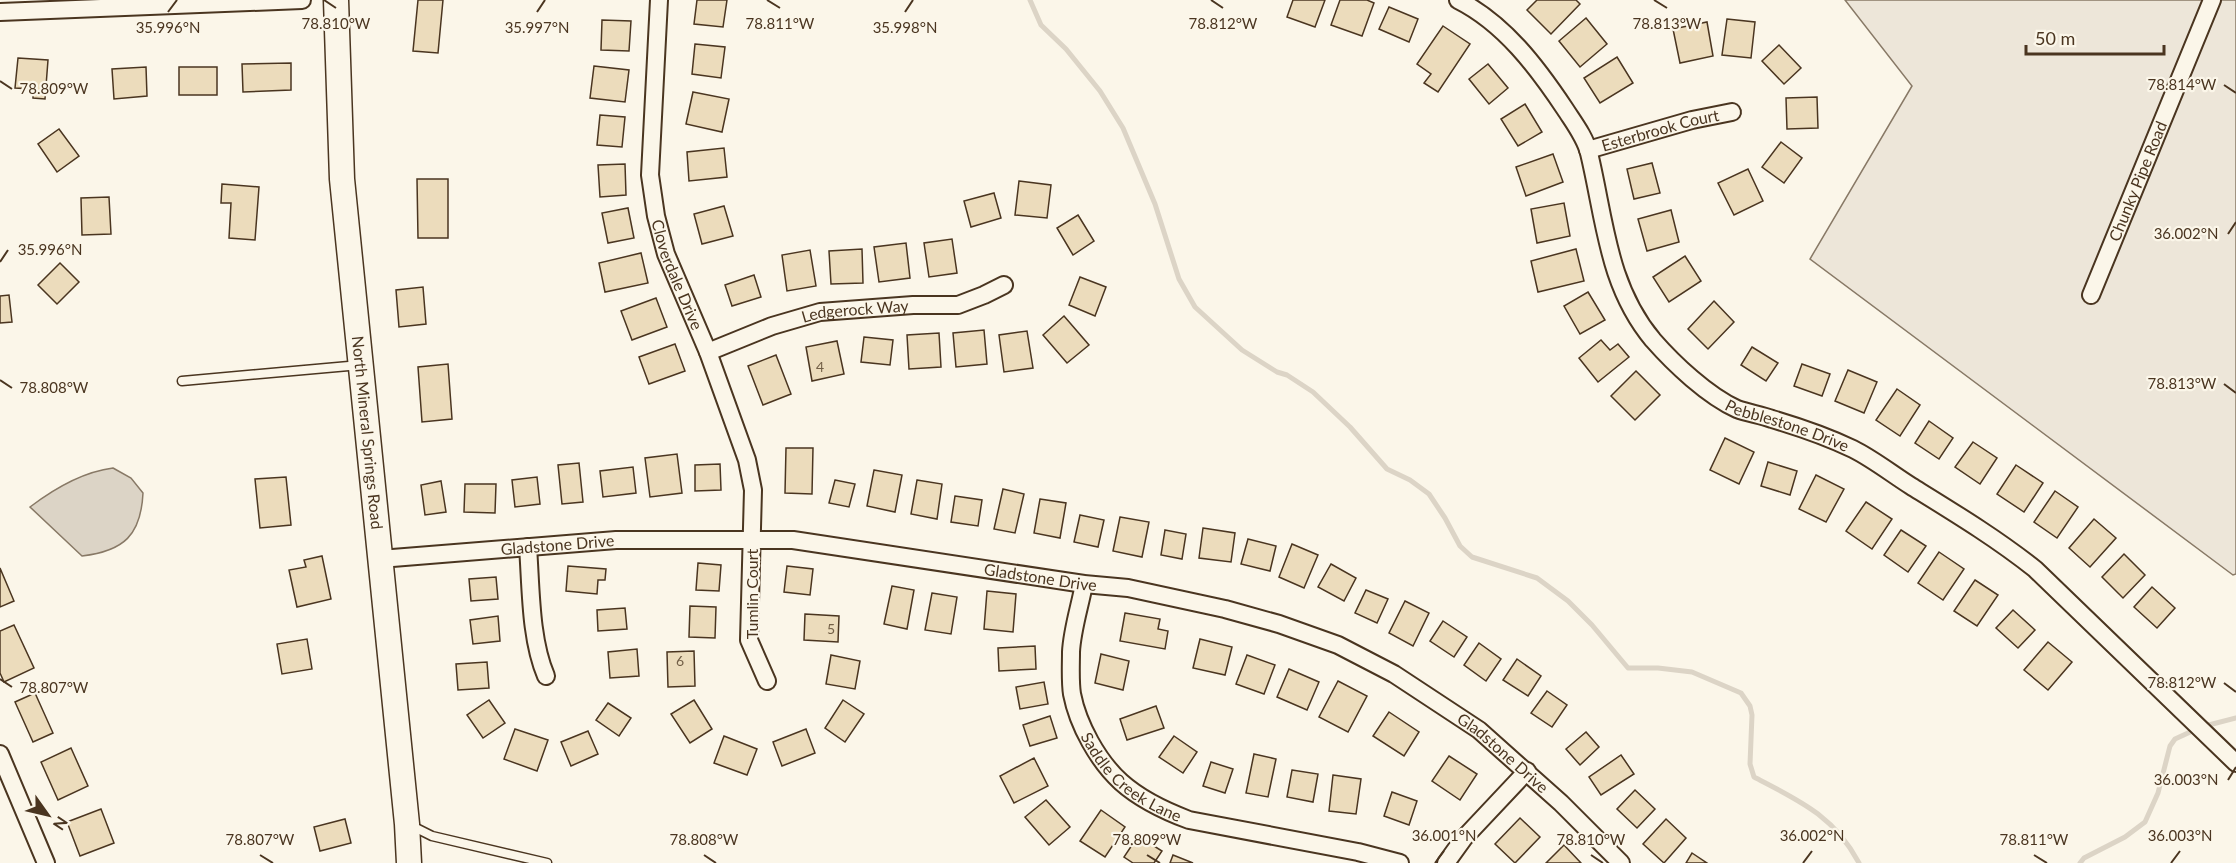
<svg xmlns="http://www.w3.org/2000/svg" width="2236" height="863" font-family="Lato,sans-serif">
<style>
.green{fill:#ede6d9;stroke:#887966;stroke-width:1.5}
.water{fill:#dcd4c6;stroke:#887966;stroke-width:1.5}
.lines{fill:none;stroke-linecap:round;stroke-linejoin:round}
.stream{stroke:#dcd4c6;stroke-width:5}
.building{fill:#ecdcbc;stroke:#4a3520;stroke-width:1.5}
.lane-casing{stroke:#4a3520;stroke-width:11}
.street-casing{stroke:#4a3520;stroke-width:20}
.secondary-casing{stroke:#4a3520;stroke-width:27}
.lane{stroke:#fbf6e9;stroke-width:8}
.street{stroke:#fbf6e9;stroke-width:16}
.secondary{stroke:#fbf6e9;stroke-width:24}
.ticks{fill:none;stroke:#4a3520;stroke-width:2}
.labels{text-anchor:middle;stroke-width:4.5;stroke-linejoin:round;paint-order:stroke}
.number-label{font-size:14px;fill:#725f47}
.street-label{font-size:16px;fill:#4a3520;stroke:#fbf6e9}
.ticks-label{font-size:15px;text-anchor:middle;fill:#4a3520;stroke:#fbf6e9;stroke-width:4.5;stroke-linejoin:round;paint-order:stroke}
</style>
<rect width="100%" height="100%" fill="#fbf6e9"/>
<path class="green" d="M 1845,0 L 2236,0 L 2236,574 L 2233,575 L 1810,259 L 1912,86 Z"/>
<path class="water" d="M 113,468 L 131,478 L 143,493 C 141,535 124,551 82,556 L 30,507 C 55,488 82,472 113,468 Z"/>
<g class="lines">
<g class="stream">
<path d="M 1030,0 L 1041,25 L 1066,49 L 1100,91 L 1123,128 L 1155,204 L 1179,279 L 1195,307 L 1242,350 L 1277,372 L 1287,375 L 1313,392 L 1350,427 L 1387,469 L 1410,480 L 1429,494 L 1445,518 L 1460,546 L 1472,557 L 1537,578 L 1568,601 L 1592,625 L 1628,668 L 1658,668 L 1692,672 L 1741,693 L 1750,706 L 1752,715 L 1750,764 L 1754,777 C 1800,801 1834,816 1859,863"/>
<path d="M 2080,863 L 2084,858 L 2125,837 L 2145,822 L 2158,793 L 2170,746 L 2175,739 L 2201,727 L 2236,718"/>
</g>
</g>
<g class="building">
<path d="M 418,0 L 443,0 L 438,53 L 413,51 Z"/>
<path d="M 697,0 L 727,0 L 723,27 L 694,24 Z"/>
<path d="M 1293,0 L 1325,0 L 1315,27 L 1287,17 Z"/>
<path d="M 1340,0 L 1367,0 L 1374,3 L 1362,36 L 1331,25 Z"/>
<path d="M 1537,0 L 1576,0 L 1580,4 L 1551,34 L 1527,10 Z"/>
<path d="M 1389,7 L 1418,19 L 1409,42 L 1379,29 Z"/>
<path d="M 1586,18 L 1607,44 L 1580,67 L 1559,41 Z"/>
<path d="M 1727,19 L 1755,22 L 1751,58 L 1722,55 Z"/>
<path d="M 602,20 L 631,21 L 629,51 L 601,50 Z"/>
<path d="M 1707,22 L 1713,56 L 1680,63 L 1673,29 Z"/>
<path d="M 1443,26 L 1470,44 L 1438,92 L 1424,83 L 1431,74 L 1417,64 Z"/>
<path d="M 695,44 L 725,47 L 721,78 L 692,74 Z"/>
<path d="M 1779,45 L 1801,68 L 1784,84 L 1762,61 Z"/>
<path d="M 1617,57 L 1633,83 L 1600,103 L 1584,78 Z"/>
<path d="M 18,58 L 48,60 L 45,99 L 33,98 L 33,89 L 15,88 Z"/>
<path d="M 291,63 L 291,90 L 243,92 L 242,64 Z"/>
<path d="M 1488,64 L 1508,88 L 1489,104 L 1469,79 Z"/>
<path d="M 594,66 L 629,70 L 625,102 L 590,98 Z"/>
<path d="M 146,67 L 147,96 L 114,99 L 112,69 Z"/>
<rect x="179" y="67" width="38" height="28"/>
<path d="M 693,92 L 729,99 L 722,132 L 686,124 Z"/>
<path d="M 1817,97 L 1818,128 L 1787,129 L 1786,98 Z"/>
<path d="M 1525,104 L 1542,132 L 1518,146 L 1501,119 Z"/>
<path d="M 600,115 L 625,117 L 622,147 L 597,145 Z"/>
<path d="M 59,129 L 79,156 L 57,172 L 38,144 Z"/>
<path d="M 1781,142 L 1802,158 L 1784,183 L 1762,167 Z"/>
<path d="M 724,148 L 727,177 L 689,181 L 687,152 Z"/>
<path d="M 1553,154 L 1563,182 L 1526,196 L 1516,167 Z"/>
<path d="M 1652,163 L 1660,193 L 1634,199 L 1627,169 Z"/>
<path d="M 625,164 L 626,195 L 600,197 L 598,165 Z"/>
<path d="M 1748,169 L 1763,201 L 1734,215 L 1718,183 Z"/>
<path d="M 417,179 L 448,179 L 448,238 L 418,238 Z"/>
<path d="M 1019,181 L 1051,185 L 1047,218 L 1015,215 Z"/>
<path d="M 222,184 L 259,187 L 255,240 L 229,238 L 231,203 L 221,203 Z"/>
<path d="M 994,193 L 1001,218 L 971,227 L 964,201 Z"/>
<path d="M 109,197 L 111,234 L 82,235 L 81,198 Z"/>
<path d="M 1564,203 L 1570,236 L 1537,243 L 1531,209 Z"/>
<path d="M 724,206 L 733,236 L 702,244 L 694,214 Z"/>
<path d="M 628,208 L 634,238 L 608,243 L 602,213 Z"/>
<path d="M 1671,210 L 1679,242 L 1647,251 L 1638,219 Z"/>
<path d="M 1078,215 L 1094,241 L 1073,255 L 1057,228 Z"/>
<path d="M 952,239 L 957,273 L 929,277 L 924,243 Z"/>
<path d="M 906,243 L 910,278 L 879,282 L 874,247 Z"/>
<path d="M 862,249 L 863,283 L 831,284 L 829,251 Z"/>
<path d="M 1576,249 L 1584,281 L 1538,292 L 1531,261 Z"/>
<path d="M 810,250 L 816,286 L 787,291 L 782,255 Z"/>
<path d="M 641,253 L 648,283 L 605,292 L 599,263 Z"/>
<path d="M 1685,256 L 1701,281 L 1669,302 L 1653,277 Z"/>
<path d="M 60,263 L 79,282 L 57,304 L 38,285 Z"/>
<path d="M 754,275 L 761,297 L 732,306 L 725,285 Z"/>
<path d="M 1080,277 L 1106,287 L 1095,316 L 1069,305 Z"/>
<path d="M 423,287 L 426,324 L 399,327 L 396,290 Z"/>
<path d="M 1588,292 L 1605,320 L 1580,334 L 1564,306 Z"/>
<path d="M 9,295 L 12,322 L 0,323 L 0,296 Z"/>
<path d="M 656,298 L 667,327 L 632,340 L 621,311 Z"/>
<path d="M 1714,301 L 1734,322 L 1708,349 L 1688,329 Z"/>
<path d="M 1064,316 L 1089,345 L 1067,363 L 1043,335 Z"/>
<path d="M 984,330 L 987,364 L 956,367 L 953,333 Z"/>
<path d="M 1027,331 L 1033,368 L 1004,372 L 999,335 Z"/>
<path d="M 939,333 L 941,367 L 909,369 L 907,335 Z"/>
<path d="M 864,337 L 893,340 L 890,365 L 861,362 Z"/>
<path d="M 1601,340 L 1610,350 L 1618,344 L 1629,357 L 1598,382 L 1579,358 Z"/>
<path d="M 837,341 L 844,374 L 812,381 L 806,347 Z"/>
<path d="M 675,344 L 685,371 L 649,384 L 639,357 Z"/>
<path d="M 1752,347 L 1778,363 L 1766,381 L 1741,365 Z"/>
<path d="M 776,355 L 791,394 L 763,405 L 748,366 Z"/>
<path d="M 448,364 L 452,419 L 422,422 L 418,367 Z"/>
<path d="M 1802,364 L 1830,374 L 1822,396 L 1794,386 Z"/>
<path d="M 1848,370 L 1877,382 L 1864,413 L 1835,401 Z"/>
<path d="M 1636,371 L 1660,395 L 1635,420 L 1611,396 Z"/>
<path d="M 1897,389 L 1920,405 L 1900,436 L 1876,420 Z"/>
<path d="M 1929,421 L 1953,438 L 1939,459 L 1915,443 Z"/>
<path d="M 1725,438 L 1754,452 L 1739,484 L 1710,470 Z"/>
<path d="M 1973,442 L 1997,458 L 1980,484 L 1955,467 Z"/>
<path d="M 786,448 L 813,448 L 812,494 L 785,493 Z"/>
<path d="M 677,454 L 682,493 L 650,497 L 645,458 Z"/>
<path d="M 1768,462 L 1797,471 L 1790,495 L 1761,486 Z"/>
<path d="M 579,463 L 583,502 L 562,504 L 558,465 Z"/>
<path d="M 720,464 L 721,490 L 695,491 L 695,465 Z"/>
<path d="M 2016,465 L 2043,483 L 2024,512 L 1997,494 Z"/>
<path d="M 633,467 L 636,493 L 603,497 L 600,471 Z"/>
<path d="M 874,470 L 902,475 L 895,512 L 867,506 Z"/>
<path d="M 1816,475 L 1844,489 L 1826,522 L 1799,509 Z"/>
<path d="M 286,477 L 291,525 L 260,528 L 255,479 Z"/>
<path d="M 537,477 L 540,504 L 515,507 L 512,480 Z"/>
<path d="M 835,480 L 855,484 L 849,507 L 829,503 Z"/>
<path d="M 917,480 L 942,484 L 937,519 L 911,514 Z"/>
<path d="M 441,481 L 446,512 L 425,515 L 421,485 Z"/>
<path d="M 465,484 L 496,484 L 495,513 L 464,512 Z"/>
<path d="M 1003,489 L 1024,494 L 1015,533 L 994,529 Z"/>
<path d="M 2055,491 L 2078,507 L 2057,538 L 2034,522 Z"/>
<path d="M 955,496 L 982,500 L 978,526 L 951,522 Z"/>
<path d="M 1040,499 L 1066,503 L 1060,538 L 1034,533 Z"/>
<path d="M 1866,502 L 1892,519 L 1872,549 L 1846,531 Z"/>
<path d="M 1080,515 L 1104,520 L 1098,547 L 1074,542 Z"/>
<path d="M 1120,517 L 1149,522 L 1142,557 L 1113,551 Z"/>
<path d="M 2094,519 L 2116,538 L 2090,567 L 2069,548 Z"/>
<path d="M 1203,528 L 1235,533 L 1231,562 L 1199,558 Z"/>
<path d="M 1165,530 L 1186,534 L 1182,559 L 1161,555 Z"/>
<path d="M 1901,530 L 1926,546 L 1908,572 L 1884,555 Z"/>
<path d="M 1248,539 L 1276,546 L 1270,571 L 1241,564 Z"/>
<path d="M 1292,544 L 1318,555 L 1304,588 L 1279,577 Z"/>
<path d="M 1939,552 L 1964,569 L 1943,600 L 1918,583 Z"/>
<path d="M 2124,554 L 2145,575 L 2123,598 L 2102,577 Z"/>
<path d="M 322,556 L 331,599 L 297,607 L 289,570 L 306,567 L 304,560 Z"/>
<path d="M 698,563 L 721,565 L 719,591 L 696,590 Z"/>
<path d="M 1331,564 L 1356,578 L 1344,601 L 1318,587 Z"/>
<path d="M 568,566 L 606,569 L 605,580 L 598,580 L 597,594 L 566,591 Z"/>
<path d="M 787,566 L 813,569 L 810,595 L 784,592 Z"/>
<path d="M 0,568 L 14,601 L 0,607 Z"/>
<path d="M 496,577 L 498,599 L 471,601 L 469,579 Z"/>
<path d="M 1975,580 L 1998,595 L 1977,626 L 1954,611 Z"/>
<path d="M 892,586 L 914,590 L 907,629 L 884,624 Z"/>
<path d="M 2152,587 L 2175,608 L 2157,628 L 2134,607 Z"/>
<path d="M 1366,590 L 1388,599 L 1377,623 L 1355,613 Z"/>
<path d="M 987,591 L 1016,594 L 1013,632 L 984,629 Z"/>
<path d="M 932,593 L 957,597 L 951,634 L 925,630 Z"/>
<path d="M 1405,601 L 1429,613 L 1413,646 L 1389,633 Z"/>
<path d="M 690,606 L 716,607 L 715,638 L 689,637 Z"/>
<path d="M 625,608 L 627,629 L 598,631 L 597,610 Z"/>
<path d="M 2013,610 L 2035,630 L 2018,648 L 1996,628 Z"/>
<path d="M 1125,613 L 1160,619 L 1158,629 L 1168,631 L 1165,649 L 1120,641 Z"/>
<path d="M 805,614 L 839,616 L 838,642 L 804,640 Z"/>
<path d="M 498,616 L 500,641 L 473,644 L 470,620 Z"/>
<path d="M 1443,621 L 1467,637 L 1454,657 L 1430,641 Z"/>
<path d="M 14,625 L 34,668 L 4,682 L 0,673 L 0,631 Z"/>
<path d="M 307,639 L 312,669 L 282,674 L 277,644 Z"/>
<path d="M 1200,639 L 1232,647 L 1225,675 L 1193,668 Z"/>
<path d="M 2048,642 L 2072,662 L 2048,690 L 2024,670 Z"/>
<path d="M 1479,643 L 1501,659 L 1486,681 L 1464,665 Z"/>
<path d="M 1035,646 L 1036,669 L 999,671 L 998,648 Z"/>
<path d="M 637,649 L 639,676 L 610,678 L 608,652 Z"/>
<path d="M 694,651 L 695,686 L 668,687 L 667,652 Z"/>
<path d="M 1101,654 L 1129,661 L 1123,690 L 1095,683 Z"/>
<path d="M 831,655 L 860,661 L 855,689 L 826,684 Z"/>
<path d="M 1247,655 L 1275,665 L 1264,694 L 1236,684 Z"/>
<path d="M 1517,659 L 1541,676 L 1528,696 L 1503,680 Z"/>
<path d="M 487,662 L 489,688 L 458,690 L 456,664 Z"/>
<path d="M 1289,669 L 1319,682 L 1307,710 L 1277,697 Z"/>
<path d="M 1338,681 L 1367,696 L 1348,732 L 1319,717 Z"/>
<path d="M 1044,682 L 1048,704 L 1020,709 L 1016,687 Z"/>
<path d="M 1547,691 L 1567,705 L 1552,727 L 1531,713 Z"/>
<path d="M 35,693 L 53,733 L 33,742 L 15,702 Z"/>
<path d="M 489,700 L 505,723 L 483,738 L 467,715 Z"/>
<path d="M 694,700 L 712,729 L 690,743 L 671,714 Z"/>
<path d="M 843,700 L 864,714 L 845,742 L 825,728 Z"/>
<path d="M 608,703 L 631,718 L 619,736 L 596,720 Z"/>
<path d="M 1156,706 L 1164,728 L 1127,740 L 1120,719 Z"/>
<path d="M 1389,712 L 1419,732 L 1404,756 L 1373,736 Z"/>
<path d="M 1050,716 L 1057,738 L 1030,746 L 1023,725 Z"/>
<path d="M 515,729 L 548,740 L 537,771 L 504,759 Z"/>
<path d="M 806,729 L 815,753 L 782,766 L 773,742 Z"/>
<path d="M 588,731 L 598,754 L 571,766 L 561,742 Z"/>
<path d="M 1586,732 L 1599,747 L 1580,765 L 1566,749 Z"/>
<path d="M 724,736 L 757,749 L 747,775 L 714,763 Z"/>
<path d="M 1174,736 L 1197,752 L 1183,773 L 1159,757 Z"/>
<path d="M 71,748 L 88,786 L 58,800 L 41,762 Z"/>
<path d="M 1254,754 L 1276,759 L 1268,797 L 1246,793 Z"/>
<path d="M 1621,755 L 1634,774 L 1601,795 L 1589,777 Z"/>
<path d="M 1449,756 L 1477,774 L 1460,800 L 1432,781 Z"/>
<path d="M 1034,758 L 1048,786 L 1014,803 L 1000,776 Z"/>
<path d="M 1211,762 L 1233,769 L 1225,793 L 1203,786 Z"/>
<path d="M 1292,770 L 1318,774 L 1313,802 L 1287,797 Z"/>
<path d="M 1333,775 L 1361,779 L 1356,814 L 1329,811 Z"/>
<path d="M 1635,790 L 1655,809 L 1637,828 L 1617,809 Z"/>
<path d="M 1392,792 L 1417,801 L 1409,825 L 1384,816 Z"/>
<path d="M 1046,800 L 1070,827 L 1049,845 L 1025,817 Z"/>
<path d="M 101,809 L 114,843 L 80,856 L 67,822 Z"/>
<path d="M 1101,810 L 1125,827 L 1105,857 L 1080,841 Z"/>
<path d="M 1520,818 L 1540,837 L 1515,863 L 1495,844 Z"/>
<path d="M 345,819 L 351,843 L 320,851 L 314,827 Z"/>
<path d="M 1666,819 L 1686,838 L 1664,863 L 1643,844 Z"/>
<path d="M 1138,836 L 1162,851 L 1154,863 L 1133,863 L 1124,857 Z"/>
<path d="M 1564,845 L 1581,863 L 1546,863 Z"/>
<path d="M 1692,853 L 1707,863 L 1686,863 Z"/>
<path d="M 1173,855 L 1193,863 L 1170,863 Z"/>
</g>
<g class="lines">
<defs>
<g id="lane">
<path d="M 182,381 L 360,365"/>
<path d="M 410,825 L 432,836 L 547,863"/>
</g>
<g id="street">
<path id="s1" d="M 659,0 L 650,175 L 656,216 L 666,254 L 708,352 L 747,460 L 753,490 L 749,640 L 767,681"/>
<path id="s2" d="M 1458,0 C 1504,23 1537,67 1565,109 C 1574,123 1585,137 1589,153 C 1605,219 1607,285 1653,340 C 1674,364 1708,396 1737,409 C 1748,413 1761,415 1772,419 C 1799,427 1828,437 1853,449 C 1873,459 1892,474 1911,486 C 1953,512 1996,538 2035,569 L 2236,763"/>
<path d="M 0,12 L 302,0"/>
<path id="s3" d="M 1588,150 L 1692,120 L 1732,112"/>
<path id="s4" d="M 2091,295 L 2212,0"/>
<path id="s5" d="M 708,352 L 772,326 L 820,312 L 913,305 L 958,305 L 984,295 L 1004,285"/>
<path d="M 528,547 C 531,587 530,639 546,676"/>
<path id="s6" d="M 380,559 L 616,540 L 793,540 L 1084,584 L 1128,588 L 1225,609 L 1279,624 L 1338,645 L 1394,674 L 1479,730 L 1561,803 L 1621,863"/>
<path id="s7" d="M 1084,584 C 1080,606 1072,630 1071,652 C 1071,665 1070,681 1072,694 C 1078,725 1098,761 1121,782 C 1140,799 1165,811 1189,820 L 1358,852 L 1400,863"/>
<path d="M 0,754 L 46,863"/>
<path d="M 1446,863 L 1464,838 L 1527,771"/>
</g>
<g id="secondary">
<path id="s8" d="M 336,0 L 342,179 L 407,824 L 409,863"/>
</g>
</defs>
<use href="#lane" class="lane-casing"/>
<use href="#street" class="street-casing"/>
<use href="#secondary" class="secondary-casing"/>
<use href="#lane" class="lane"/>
<use href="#street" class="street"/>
<use href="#secondary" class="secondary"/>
</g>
<path class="ticks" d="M 324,0 L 336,8M 767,0 L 780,8M 1211,0 L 1223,8M 1654,0 L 1667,8M 168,12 L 177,0M 537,12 L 545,0M 905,12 L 913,0M 0,81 L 12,89M 2224,85 L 2236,93M 2228,234 L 2236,222M 0,262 L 8,250M 0,380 L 12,388M 2224,384 L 2236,393M 0,679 L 12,687M 2224,683 L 2236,692M 2228,780 L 2236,767M 260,855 L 273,863M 704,855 L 716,863M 1147,855 L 1160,863M 1591,855 L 1603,863M 2034,855 L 2047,863M 1435,863 L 1444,851M 1803,863 L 1812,851M 2171,863 L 2180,851"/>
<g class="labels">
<g class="number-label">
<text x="820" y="372">4</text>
<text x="831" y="634">5</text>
<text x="680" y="666">6</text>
</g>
<g class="street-label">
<text dy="6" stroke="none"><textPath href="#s3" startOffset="75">Esterbrook Court</textPath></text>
<text dy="6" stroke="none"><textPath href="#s4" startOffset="123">Chunky Pipe Road</textPath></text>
<text dy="6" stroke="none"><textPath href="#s1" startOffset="279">Cloverdale Drive</textPath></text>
<text dy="6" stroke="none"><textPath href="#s5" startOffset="154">Ledgerock Way</textPath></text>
<text dy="6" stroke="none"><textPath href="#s2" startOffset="567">Pebblestone Drive</textPath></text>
<text dy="6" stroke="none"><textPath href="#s8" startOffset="434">North Mineral Springs Road</textPath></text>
<text dy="6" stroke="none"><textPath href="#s6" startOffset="178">Gladstone Drive</textPath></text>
<text dy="6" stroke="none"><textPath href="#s6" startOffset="664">Gladstone Drive</textPath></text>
<text transform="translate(752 594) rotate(-90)" y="6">Tumlin Court</text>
<text dy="6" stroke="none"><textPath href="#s6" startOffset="1168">Gladstone Drive</textPath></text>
<text dy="6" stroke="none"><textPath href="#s7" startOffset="218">Saddle Creek Lane</textPath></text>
</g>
</g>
<g class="ticks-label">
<text x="780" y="29">78.811°W</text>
<text x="1223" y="29">78.812°W</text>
<text x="336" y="29">78.810°W</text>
<text x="1667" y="29">78.813°W</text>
<text x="168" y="33">35.996°N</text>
<text x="537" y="33">35.997°N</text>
<text x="905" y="33">35.998°N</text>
<text x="2182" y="90">78.814°W</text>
<text x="54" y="94">78.809°W</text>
<text x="2186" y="239">36.002°N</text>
<text x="50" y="255">35.996°N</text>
<text x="2182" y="389">78.813°W</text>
<text x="54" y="393">78.808°W</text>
<text x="2182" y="688">78.812°W</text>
<text x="54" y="693">78.807°W</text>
<text x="2186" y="785">36.003°N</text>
<text x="1444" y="841">36.001°N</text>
<text x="1812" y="841">36.002°N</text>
<text x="2180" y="841">36.003°N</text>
<text x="260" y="845">78.807°W</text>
<text x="704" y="845">78.808°W</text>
<text x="1147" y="845">78.809°W</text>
<text x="1591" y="845">78.810°W</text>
<text x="2034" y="845">78.811°W</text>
</g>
<g transform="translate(48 815) rotate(124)" stroke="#fbf6e9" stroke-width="4.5" paint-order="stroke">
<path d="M0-4.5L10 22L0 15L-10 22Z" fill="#4a3520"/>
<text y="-9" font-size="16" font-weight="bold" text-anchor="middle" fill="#4a3520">N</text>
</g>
<path d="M2026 45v9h138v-9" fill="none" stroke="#4a3520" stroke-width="3"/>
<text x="2035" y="45" font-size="18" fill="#4a3520" stroke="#fbf6e9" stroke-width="4.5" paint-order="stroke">50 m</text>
</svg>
